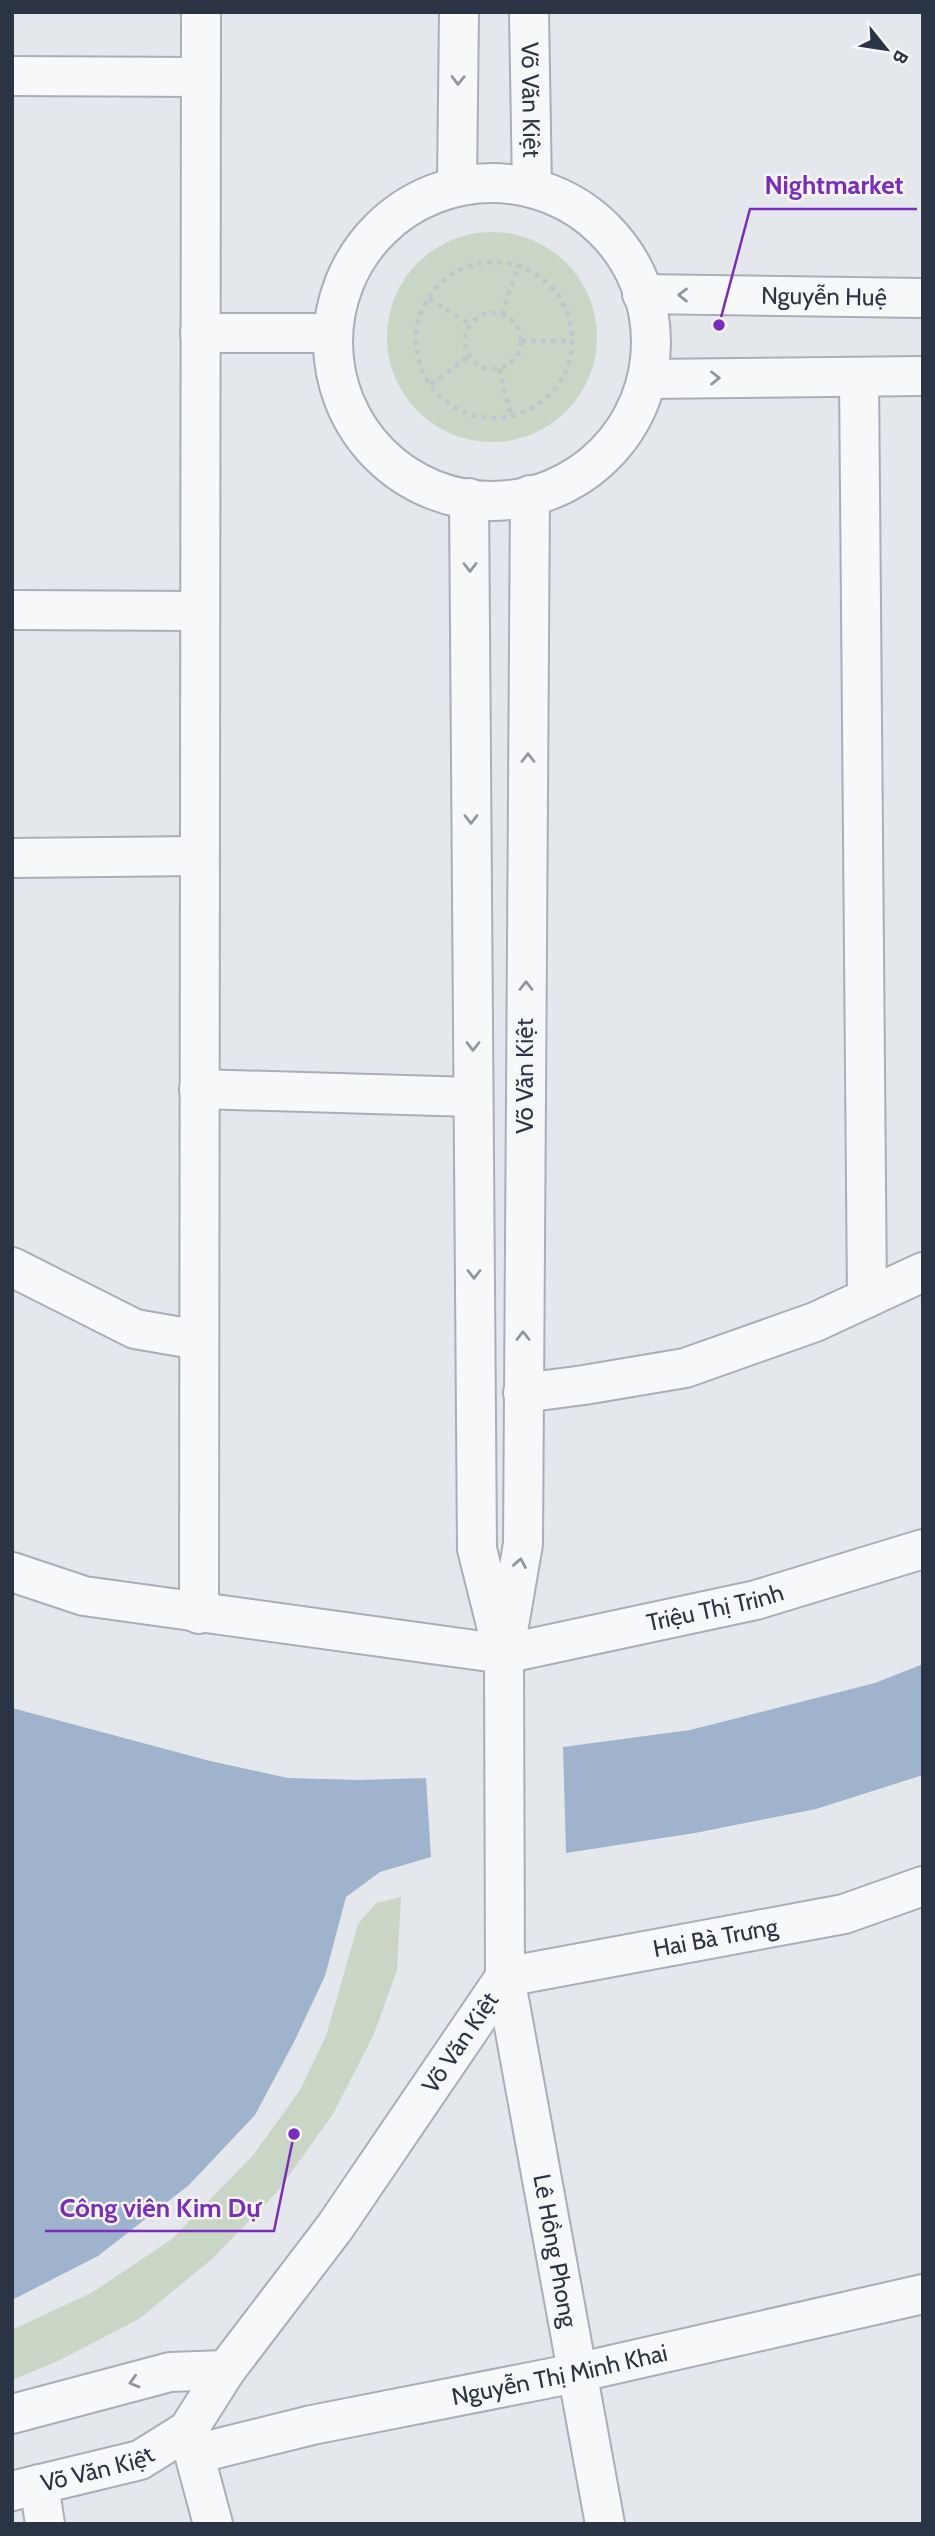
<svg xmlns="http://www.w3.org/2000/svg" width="935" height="2536" font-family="Cabin,sans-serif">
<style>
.green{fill:#c9d6c5}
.water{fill:#9fb4cc}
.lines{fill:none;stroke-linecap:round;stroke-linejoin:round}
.minor-casing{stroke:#a9aeb7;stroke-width:42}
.path{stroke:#c2c5cb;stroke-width:4.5;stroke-dasharray:5 5;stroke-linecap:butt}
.minor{stroke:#f7f8fa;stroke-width:38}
.oneway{stroke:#9196a0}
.labels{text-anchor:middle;stroke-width:5;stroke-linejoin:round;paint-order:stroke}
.street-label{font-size:24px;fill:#2b3445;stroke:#f4f6f9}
.leader{fill:none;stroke:#7b2cbf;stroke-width:2.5}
.callout-dot{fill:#7b2cbf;stroke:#f4f6f9;stroke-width:2.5}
.callout-label{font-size:26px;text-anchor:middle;font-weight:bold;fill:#7b2cbf;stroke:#f4f6f9;stroke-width:5;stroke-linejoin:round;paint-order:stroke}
</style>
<rect width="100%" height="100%" fill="#e4e7ec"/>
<g class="green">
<circle cx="492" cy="337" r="105"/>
<path d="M 401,1897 L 397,1970 L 374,2034 L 333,2114 L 277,2192 L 212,2259 L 139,2319 L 58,2361 L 12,2380 L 12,2330 L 93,2292 L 172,2239 L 254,2154 L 300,2090 L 326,2036 L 358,1924 L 376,1903 Z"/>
</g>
<g class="water">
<path d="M 923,1664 L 923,1775 L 816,1809 L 695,1833 L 566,1853 L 563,1747 L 690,1730 L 875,1683 Z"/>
<path d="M 12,1708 L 210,1761 L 288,1778 L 360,1780 L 426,1778 L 431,1857 L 380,1872 L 346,1897 L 325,1976 L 294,2042 L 255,2115 L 189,2185 L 98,2256 L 12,2300 Z"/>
</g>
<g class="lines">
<defs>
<g id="minor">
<path id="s1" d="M 529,12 L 532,188"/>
<path d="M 12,76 L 201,77"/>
<circle cx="492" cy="342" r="159"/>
<path d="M 457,185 L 459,12"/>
<path id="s2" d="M 642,294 L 923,298"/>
<path d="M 200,333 L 332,333"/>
<path d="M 859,377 L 867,1298"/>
<path d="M 647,379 L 923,376"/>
<path id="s3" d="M 530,495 L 523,1544 L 504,1654 L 505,1977 L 605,2524"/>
<path d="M 469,498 L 477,1549 L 500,1641"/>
<path d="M 12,610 L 200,611"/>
<path d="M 12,858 L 199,856"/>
<path d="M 199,1089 L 473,1097"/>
<path d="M 12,1267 L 135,1329 L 199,1340"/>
<path d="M 523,1393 L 584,1385 L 685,1368 L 815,1322 L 923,1272"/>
<path id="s4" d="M 12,1572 L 84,1596 L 504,1654 L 756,1600 L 923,1549"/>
<path d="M 199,1614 L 201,12"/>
<path id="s5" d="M 505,1977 L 844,1914 L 923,1886"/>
<path d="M 12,2414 L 170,2372 L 226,2370"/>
<path d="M 188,2431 L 213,2524"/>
<path id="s6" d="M 195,2454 L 312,2425 L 576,2373 L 923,2294"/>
<path d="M 39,2484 L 45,2524"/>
<path id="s7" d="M 12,2491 L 140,2460 L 188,2430 L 226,2370 L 335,2227 L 505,1977"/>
</g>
</defs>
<use href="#minor" class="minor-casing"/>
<g class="path">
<circle cx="494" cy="340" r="78"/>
<path d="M 429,299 L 470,324"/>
<circle cx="493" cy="341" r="28"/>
<path d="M 502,314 L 518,266"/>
<path d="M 521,341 L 571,341"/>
<path d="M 499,369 L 511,415"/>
<path d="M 431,385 L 469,356"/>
</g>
<use href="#minor" class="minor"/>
</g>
<defs><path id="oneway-chevron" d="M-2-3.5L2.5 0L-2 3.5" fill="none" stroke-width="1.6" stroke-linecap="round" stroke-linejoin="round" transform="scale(1.75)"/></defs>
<g class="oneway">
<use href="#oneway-chevron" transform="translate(458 80) rotate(91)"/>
<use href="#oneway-chevron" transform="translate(683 295) rotate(-179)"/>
<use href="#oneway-chevron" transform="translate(715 378) rotate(-1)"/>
<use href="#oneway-chevron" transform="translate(470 567) rotate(90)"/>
<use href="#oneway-chevron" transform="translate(528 758) rotate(-90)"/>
<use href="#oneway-chevron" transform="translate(471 819) rotate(90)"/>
<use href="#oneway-chevron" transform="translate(526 986) rotate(-90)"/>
<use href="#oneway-chevron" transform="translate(473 1046) rotate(90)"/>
<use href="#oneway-chevron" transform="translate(474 1274) rotate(90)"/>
<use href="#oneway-chevron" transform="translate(523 1336) rotate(-90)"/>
<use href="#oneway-chevron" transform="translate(520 1563) rotate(-80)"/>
<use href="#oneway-chevron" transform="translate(134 2382) rotate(164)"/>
</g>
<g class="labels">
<g class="street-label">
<text dy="8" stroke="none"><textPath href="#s1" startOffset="88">Võ Văn Kiệt</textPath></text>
<text dy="8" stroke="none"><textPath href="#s2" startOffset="182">Nguyễn Huệ</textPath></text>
<text transform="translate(525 1076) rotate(-90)" y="8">Võ Văn Kiệt</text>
<text dy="8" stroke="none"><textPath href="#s4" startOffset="716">Triệu Thị Trinh</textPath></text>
<text dy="8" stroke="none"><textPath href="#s5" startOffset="214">Hai Bà Trưng</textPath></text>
<text dy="8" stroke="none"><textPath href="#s7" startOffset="662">Võ Văn Kiệt</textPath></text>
<text dy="8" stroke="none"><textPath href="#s3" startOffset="1762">Lê Hồng Phong</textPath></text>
<text dy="8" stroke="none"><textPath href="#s6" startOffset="373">Nguyễn Thị Minh Khai</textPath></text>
<text dy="8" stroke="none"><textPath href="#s7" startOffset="88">Võ Văn Kiệt</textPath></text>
</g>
</g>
<path class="leader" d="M719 325L750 209H917M294 2134L274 2231H45"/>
<g class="callout-dot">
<circle cx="719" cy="325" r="7"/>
<circle cx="294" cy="2134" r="7"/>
</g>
<g class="callout-label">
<text x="834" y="194">Nightmarket</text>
<text x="160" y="2217">Công viên Kim Dự</text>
</g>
<rect width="935" height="2536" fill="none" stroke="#2b3445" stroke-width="28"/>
<g transform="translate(886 49) rotate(120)" stroke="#f4f6f9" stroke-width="5" paint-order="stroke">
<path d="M0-5L12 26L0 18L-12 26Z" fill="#2b3445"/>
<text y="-10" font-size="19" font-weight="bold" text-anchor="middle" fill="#2b3445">B</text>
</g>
</svg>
